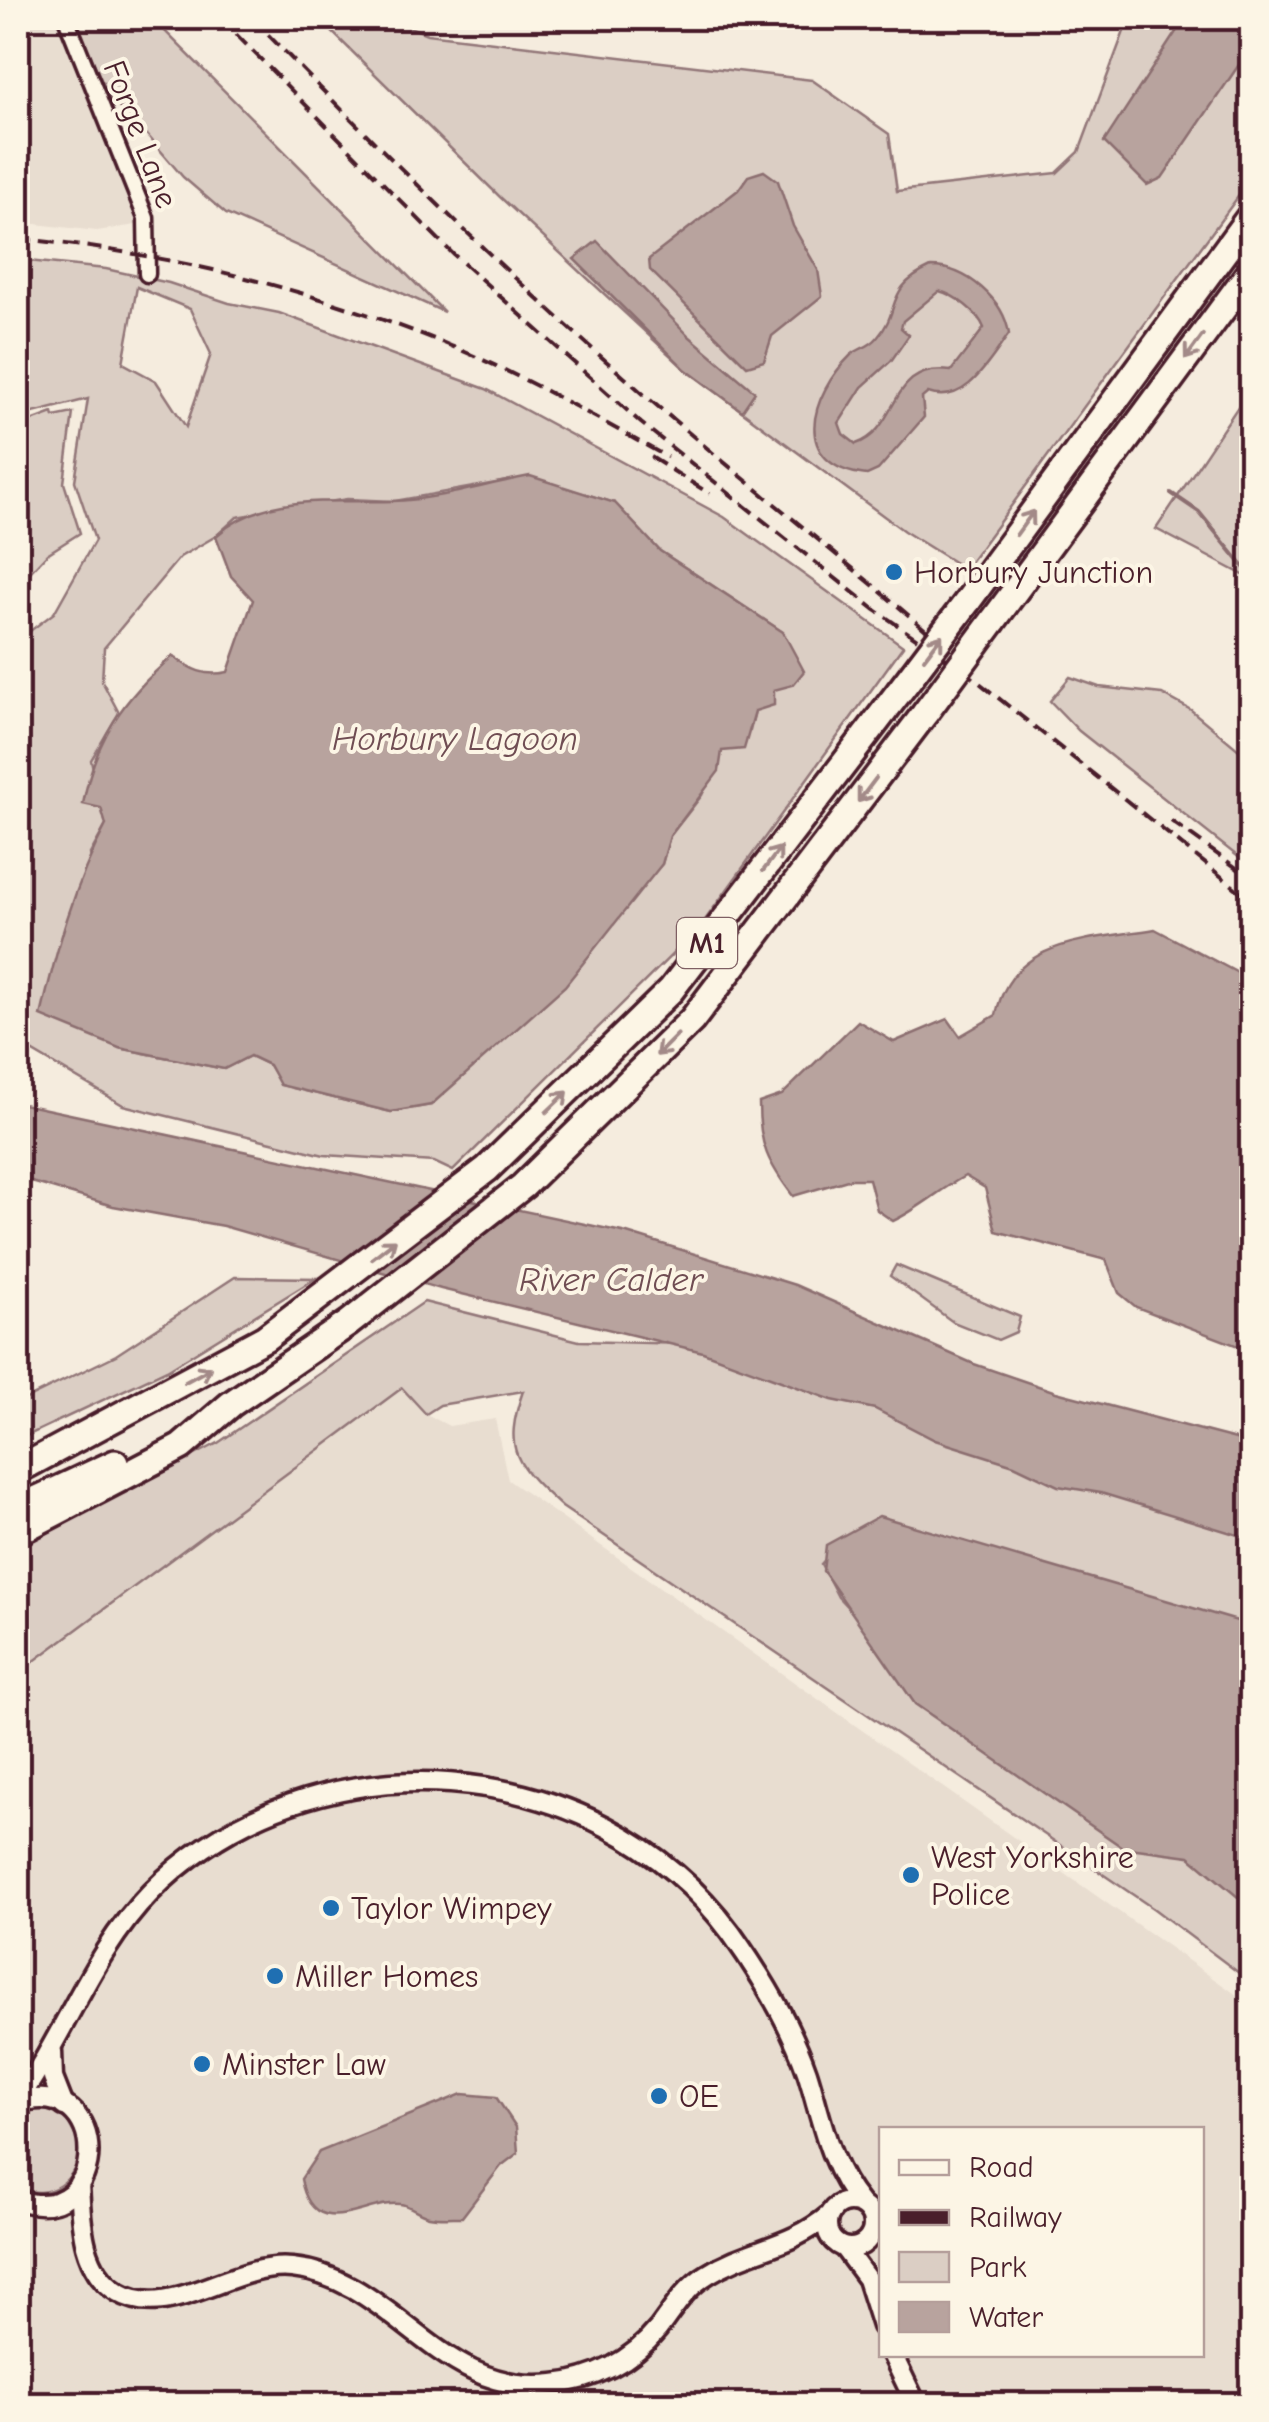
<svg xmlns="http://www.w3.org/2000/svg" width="1269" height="2422" font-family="'Comic Neue',sans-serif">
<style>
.built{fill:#e8ddd0;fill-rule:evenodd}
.green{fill:#dbcec4;stroke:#927678;stroke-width:2.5;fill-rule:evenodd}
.water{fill:#b8a39e;stroke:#8c6e70;stroke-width:2.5;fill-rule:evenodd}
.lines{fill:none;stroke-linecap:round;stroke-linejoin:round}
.stream{stroke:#8c6e70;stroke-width:4}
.minor-casing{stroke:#4a1f2b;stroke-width:21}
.tertiary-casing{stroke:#4a1f2b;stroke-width:25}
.motorway-casing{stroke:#4a1f2b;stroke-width:32}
.minor{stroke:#fcf5e5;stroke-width:14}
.tertiary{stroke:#fcf5e5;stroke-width:18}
.motorway{stroke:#fcf5e5;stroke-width:25}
.rail{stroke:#4a1f2b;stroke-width:4;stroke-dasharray:15 8;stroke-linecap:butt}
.motorway-bridge-casing{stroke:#4a1f2b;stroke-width:32;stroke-linecap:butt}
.motorway-bridge{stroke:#fcf5e5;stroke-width:25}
.oneway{stroke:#a38a88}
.poi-dot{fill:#1f6fb2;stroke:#fcf5e5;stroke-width:4}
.labels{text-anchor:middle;stroke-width:8;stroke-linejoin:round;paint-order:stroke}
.shield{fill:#fcf5e5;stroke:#7f5f63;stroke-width:2.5}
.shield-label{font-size:30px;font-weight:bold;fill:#4a1f2b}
.street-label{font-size:32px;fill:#4a1f2b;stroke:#fcf5e5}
.poi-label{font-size:32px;fill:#4a1f2b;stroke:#fcf5e5;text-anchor:start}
.water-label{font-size:35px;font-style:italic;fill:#704d53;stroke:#fcf5e5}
</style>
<rect width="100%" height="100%" fill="#f5ecde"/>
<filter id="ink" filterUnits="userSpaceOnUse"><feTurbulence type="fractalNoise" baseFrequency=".01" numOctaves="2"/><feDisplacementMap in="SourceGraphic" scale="20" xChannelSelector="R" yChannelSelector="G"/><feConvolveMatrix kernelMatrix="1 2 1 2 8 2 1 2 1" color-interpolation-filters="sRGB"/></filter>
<g filter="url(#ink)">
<g class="built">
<path d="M 18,18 L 56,18 L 149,233 L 136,225 L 97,231 L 18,222 Z"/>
<path d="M 403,1388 L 426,1414 L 449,1426 L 495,1419 L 508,1480 L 1251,2005 L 1251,2404 L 18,2404 L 18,1673 ZM 882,2130 L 1202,2130 L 1202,2354 L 882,2354 Z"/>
</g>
<g class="green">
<path d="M 74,18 L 152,18 L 444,312 L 226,214 L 183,177 L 131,116 L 111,102 Z"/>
<path d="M 318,18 L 387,18 L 427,34 L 812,80 L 889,134 L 897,191 L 1057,173 L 1079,152 L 1129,18 L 1251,18 L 1251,179 L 965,569 L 904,531 L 685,369 L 500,197 Z"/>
<path d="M 18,260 L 106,269 L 169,283 L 229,303 L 279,313 L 486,389 L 724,517 L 903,646 L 700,927 L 453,1171 L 434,1162 L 324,1155 L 123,1105 L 28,1049 L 31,1023 L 18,1010 L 18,640 L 54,613 L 95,540 L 75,481 L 88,399 L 18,417 ZM 137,287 L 190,309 L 211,354 L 186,427 L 156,381 L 123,363 ZM 530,477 L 615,503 L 660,551 L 783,632 L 774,690 L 755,711 L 750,731 L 722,750 L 702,795 L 670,836 L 662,864 L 431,1105 L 391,1112 L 281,1085 L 269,1065 L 250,1056 L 224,1069 L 119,1048 L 90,854 L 106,825 L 91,760 L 119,713 L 102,681 L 104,648 L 180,557 L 216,536 L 237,517 L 347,499 L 395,501 Z"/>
<path d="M 1251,387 L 1251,579 L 1156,529 Z"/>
<path d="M 53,413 L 54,417 L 73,413 L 64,483 L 80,533 L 47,554 L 18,585 L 18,426 Z"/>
<path d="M 1070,677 L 1099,687 L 1162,694 L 1191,710 L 1251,760 L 1251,867 L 1079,731 L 1050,701 Z"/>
<path d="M 896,1265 L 1020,1317 L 1016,1332 L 998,1340 L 953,1322 L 890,1276 Z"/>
<path d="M 235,1277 L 316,1278 L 167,1370 L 18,1440 L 18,1403 L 116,1355 Z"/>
<path d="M 424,1302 L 579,1341 L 684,1344 L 874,1407 L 975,1450 L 1251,1537 L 1251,1626 L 831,1553 L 821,1564 L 838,1597 L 868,1629 L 1192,1851 L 1251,1902 L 1251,1982 L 1154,1909 L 562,1507 C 516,1465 502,1451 523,1391 L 440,1405 L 426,1414 L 402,1388 L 18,1673 L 18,1548 L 218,1443 Z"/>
<path d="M 42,2108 L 66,2118 L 81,2147 C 76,2181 51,2202 18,2187 L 18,2114 Z"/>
</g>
<g class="water">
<path d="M 1185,18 L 1251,18 L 1251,47 L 1162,178 L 1147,185 L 1104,142 Z"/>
<path d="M 764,171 L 778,181 L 793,226 L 818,270 L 822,296 L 772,336 L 764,361 L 747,366 L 650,270 L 649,259 L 738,190 L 748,176 Z"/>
<path d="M 597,241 L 689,336 L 755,392 L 742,411 L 685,369 L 574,259 Z"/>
<path d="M 931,267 C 967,267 1004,300 1009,334 C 989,361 966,406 928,393 L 922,398 L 924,417 L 878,470 L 867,475 C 789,466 810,395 851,355 C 859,348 870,347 877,338 C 902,310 883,289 931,267 ZM 939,291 C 955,295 978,312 984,328 L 951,371 C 888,362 900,430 856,444 L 843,434 L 839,423 L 862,387 L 891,361 L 909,335 L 901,328 L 903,321 Z"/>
<path d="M 530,476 L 615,503 L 660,551 L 783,632 L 804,671 L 793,685 L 774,690 L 774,705 L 755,711 L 744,749 L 722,751 L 719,771 L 670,836 L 662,864 L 565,986 L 431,1105 L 391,1112 L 280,1085 L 269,1065 L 250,1056 L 224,1069 L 119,1048 L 41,1016 C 56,951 74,885 106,825 L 101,808 L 83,804 C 95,739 123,698 173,656 C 191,670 205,677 228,672 L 253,600 L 231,576 L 216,536 C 264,492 333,503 393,501 C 437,500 486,484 530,476 Z"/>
<path d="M 1155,929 L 1251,980 L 1251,1351 L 1136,1307 L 1119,1293 L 1106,1260 L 996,1231 L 985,1188 L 965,1176 C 939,1190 919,1209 893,1221 L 877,1210 L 869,1179 L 851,1179 L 793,1196 C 768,1163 759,1145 759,1103 L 782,1095 L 858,1021 L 894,1042 L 948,1019 L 960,1036 L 996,1015 C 1011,938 1091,940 1155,929 Z"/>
<path d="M 18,1103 L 627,1233 L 795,1285 L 974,1364 L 1056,1392 L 1251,1443 L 1251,1539 L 1101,1493 L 1058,1486 L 1014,1465 L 935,1440 L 875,1409 L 832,1400 L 703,1352 L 441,1289 L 223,1226 L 113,1206 L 18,1178 Z"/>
<path d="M 879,1516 L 1251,1625 L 1251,1908 L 1189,1856 L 1122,1847 L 915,1704 L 823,1571 L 826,1545 Z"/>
<path d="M 462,2094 L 496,2097 L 516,2127 L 518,2153 L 501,2166 L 462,2217 C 451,2217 439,2218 429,2216 C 419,2214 410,2205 400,2204 C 367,2199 313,2246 301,2179 L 319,2152 Z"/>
</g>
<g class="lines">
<path class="stream" d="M 1171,493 L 1199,512 L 1252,577"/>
<defs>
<path id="minor" d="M 66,18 L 146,218 L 147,274"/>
<g id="tertiary">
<path d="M 52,2051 L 53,2078 L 64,2106"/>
<path d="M 18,2100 C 67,2032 91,1953 151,1892 C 311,1730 596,1750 731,1933 C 761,1975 790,2023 807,2072 C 822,2119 828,2164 860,2203"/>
<path d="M 18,2103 C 112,2072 112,2231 18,2200"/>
<path d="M 79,2183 C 81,2221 81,2270 118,2292 C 171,2323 231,2262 292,2268 C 394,2278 439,2398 554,2384 C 594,2380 632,2361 658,2329 C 673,2309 686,2287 708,2274 C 749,2248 790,2248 829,2215"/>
<circle cx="850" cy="2225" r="23"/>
<path d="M 844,2248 L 867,2279 L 882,2326"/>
<path d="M 892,2354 L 916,2404"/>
</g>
<g id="motorway">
<path d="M 967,602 L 1252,214"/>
<path d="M 993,621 L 1252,269"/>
<path d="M 18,1470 L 265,1338 L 487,1169 L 671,990 L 899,692"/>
<path d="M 18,1508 L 115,1463"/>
<path d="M 18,1532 L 181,1447 L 231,1404 L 349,1323 L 523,1186 L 692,1020 L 926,712"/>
</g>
</defs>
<use href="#minor" class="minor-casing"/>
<use href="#tertiary" class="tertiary-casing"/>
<use href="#motorway" class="motorway-casing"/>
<use href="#minor" class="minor"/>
<use href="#tertiary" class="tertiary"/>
<use href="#motorway" class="motorway"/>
<g class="rail">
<path d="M 220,18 L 453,254 L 641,423 L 874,609 L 971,676 L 1252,901"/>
<path d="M 252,18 C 372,142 494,262 624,377 C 723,464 827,545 927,631"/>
<path d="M 18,239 C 163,251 316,290 451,346 C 526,377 596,418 667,457"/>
<path d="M 651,457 L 710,494"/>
<path d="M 1171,821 L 1252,879"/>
</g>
<defs>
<g id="motorway-bridge">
<path d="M 899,692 L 967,602"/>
<path d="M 926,712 L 993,621"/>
</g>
</defs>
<use href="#motorway-bridge" class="motorway-bridge-casing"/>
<use href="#motorway-bridge" class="motorway-bridge"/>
</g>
<defs><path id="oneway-shaft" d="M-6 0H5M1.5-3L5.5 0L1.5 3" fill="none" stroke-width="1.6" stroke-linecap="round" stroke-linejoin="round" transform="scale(2.5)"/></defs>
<g class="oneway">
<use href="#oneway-shaft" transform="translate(1194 347) rotate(126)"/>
<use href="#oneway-shaft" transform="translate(1025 523) rotate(-54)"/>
<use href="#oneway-shaft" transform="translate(933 647) rotate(-53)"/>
<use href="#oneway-shaft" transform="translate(867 790) rotate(127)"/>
<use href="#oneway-shaft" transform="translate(772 859) rotate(-53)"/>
<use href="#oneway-shaft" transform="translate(667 1045) rotate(135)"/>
<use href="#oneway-shaft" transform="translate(557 1102) rotate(-44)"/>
<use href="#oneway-shaft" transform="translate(384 1249) rotate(-38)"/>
<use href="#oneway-shaft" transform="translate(198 1375) rotate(-29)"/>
</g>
</g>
<g class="poi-dot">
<circle cx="894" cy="572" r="10"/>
<circle cx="911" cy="1875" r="10"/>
<circle cx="331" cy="1908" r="10"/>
<circle cx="275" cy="1976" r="10"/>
<circle cx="202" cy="2064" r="10"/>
<circle cx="659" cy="2096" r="10"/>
</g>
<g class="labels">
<rect class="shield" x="677" y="918" width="60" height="50" rx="8"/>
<g class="shield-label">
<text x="707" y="953">M1</text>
</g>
<g class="street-label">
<text transform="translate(141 134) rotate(69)" y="11">Forge Lane</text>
</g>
<g class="poi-label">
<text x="914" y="583">Horbury Junction</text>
<text x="931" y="1868">West Yorkshire<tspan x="931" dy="37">Police</tspan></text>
<text x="351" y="1919">Taylor Wimpey</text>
<text x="295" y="1987">Miller Homes</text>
<text x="222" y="2075">Minster Law</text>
<text x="679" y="2107">OE</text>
</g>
<g class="water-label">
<text x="455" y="750">Horbury Lagoon</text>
<text x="611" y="1291">River Calder</text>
</g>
</g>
<rect width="1269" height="2422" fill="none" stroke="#fcf5e5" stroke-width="60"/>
<rect x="30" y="30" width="1209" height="2362" fill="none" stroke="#4a1f2b" stroke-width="4" filter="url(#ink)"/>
<rect x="879" y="2127" width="325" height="230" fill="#fcf5e5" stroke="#b59f9b" stroke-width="2.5"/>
<rect x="899" y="2160" width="50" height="15" fill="#fcf5e5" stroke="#b59f9b" stroke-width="2.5"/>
<text x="969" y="2177" font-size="30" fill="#4a1f2b">Road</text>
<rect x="899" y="2210" width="50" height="15" fill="#4a1f2b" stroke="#b59f9b" stroke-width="2.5"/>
<text x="969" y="2227" font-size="30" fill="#4a1f2b">Railway</text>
<rect x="899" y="2252" width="50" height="30" fill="#dbcec4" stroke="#b59f9b" stroke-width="2.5"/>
<text x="969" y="2277" font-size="30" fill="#4a1f2b">Park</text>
<rect x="899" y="2302" width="50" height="30" fill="#b8a39e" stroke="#b59f9b" stroke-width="2.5"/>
<text x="969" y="2327" font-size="30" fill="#4a1f2b">Water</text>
</svg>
